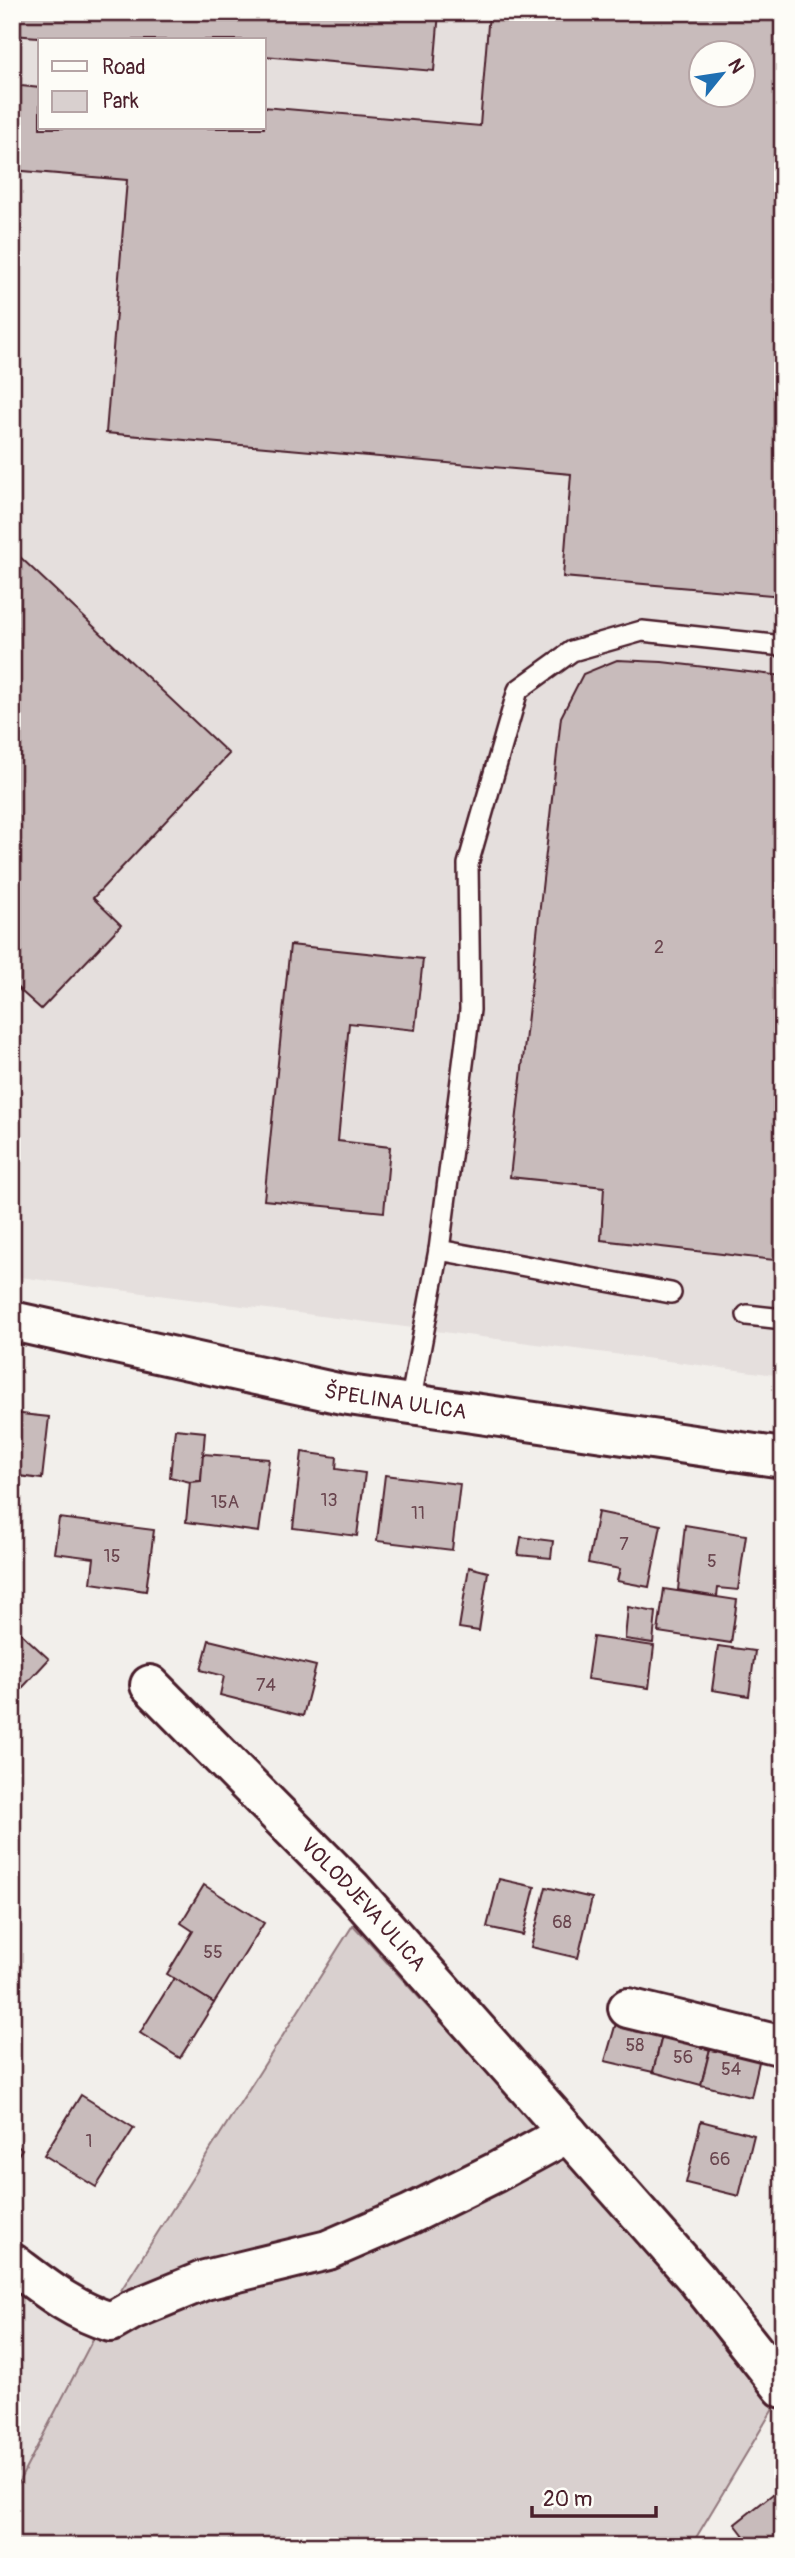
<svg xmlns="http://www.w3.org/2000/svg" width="795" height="2558" font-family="Pangolin,sans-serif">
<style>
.built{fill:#e5dfdd;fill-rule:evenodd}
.green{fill:#d9d0cf;stroke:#92787d;stroke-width:2}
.building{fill:#c8bbbb;stroke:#4a1f2b;stroke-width:2;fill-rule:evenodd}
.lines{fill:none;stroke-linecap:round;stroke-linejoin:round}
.lane-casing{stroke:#4a1f2b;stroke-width:24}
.street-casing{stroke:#4a1f2b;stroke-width:44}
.lane{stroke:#fdfcf7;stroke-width:19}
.street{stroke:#fdfcf7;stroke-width:38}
.labels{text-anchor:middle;stroke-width:5;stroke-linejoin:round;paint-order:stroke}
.number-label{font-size:18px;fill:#6a464f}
.street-label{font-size:21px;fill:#4a1f2b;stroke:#fdfcf7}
</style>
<rect width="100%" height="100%" fill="#f2efeb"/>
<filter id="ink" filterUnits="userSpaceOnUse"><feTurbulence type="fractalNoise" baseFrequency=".0143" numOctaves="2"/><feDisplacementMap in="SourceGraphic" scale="14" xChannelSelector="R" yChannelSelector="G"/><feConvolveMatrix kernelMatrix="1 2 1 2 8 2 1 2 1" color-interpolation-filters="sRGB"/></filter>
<g filter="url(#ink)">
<g class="built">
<path d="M 12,12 L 783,12 L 783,1376 L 12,1276 ZM 40,40 L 264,40 L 264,128 L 40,128 ZM 700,52 L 742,52 L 742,94 L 700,94 Z"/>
<path d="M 12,2243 L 106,2314 L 12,2495 Z"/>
</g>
<path class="green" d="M 353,1925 L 680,2285 L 782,2394 L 691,2546 L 12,2546 L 12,2495 L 106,2314 Z"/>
<g class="building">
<path d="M 12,12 L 439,12 L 434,71 L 264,56 L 264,40 L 79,40 L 12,35 Z"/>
<path d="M 489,12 L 783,12 L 783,596 L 563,577 L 571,474 L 106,433 L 127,180 L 12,170 L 12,85 L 40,88 L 40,128 L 264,128 L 264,107 L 480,126 ZM 700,52 L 742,52 L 742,94 L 700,94 Z"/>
<path d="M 19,556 L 229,754 L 93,898 L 121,925 L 41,1009 L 12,983 L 12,563 Z"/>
<path d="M 617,660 L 662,662 L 783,676 L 783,1261 L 601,1240 L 604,1187 L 510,1177 L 561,717 L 583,674 Z"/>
<path d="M 290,945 L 423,959 L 415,1030 L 349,1023 L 338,1141 L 390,1147 L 384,1212 L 264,1200 Z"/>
<path d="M 12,1413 L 49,1417 L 42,1479 L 12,1475 Z"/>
<path d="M 175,1429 L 205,1432 L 201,1481 L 190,1482 L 170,1477 Z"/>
<path d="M 302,1452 L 337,1457 L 336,1469 L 365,1473 L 357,1536 L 293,1528 Z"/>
<path d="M 203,1454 L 269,1459 L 259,1532 L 186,1522 L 190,1482 L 201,1481 Z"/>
<path d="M 385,1475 L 460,1484 L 452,1550 L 377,1541 Z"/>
<path d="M 598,1512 L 661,1525 L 649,1587 L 617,1581 L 620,1569 L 588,1563 Z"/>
<path d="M 59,1518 L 154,1530 L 146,1591 L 91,1583 L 94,1558 L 54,1553 Z"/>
<path d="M 685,1525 L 746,1535 L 738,1590 L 718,1588 L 717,1597 L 678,1590 Z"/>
<path d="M 521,1537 L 553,1541 L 551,1558 L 518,1555 Z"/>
<path d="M 469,1567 L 488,1572 L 479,1631 L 459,1628 Z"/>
<path d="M 664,1589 L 737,1600 L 731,1643 L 658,1632 Z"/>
<path d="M 628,1607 L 656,1612 L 653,1643 L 625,1639 Z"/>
<path d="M 12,1625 L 49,1659 L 12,1699 Z"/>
<path d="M 593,1637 L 654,1646 L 649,1688 L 587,1679 Z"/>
<path d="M 209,1640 L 316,1666 L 303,1716 L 220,1695 L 224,1676 L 201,1670 Z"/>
<path d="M 718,1646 L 755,1651 L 749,1696 L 712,1690 Z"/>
<path d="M 499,1879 L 535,1887 L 523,1935 L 487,1927 Z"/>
<path d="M 204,1885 L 264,1923 L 214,2003 L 167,1974 L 193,1931 L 181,1923 Z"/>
<path d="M 546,1887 L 592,1898 L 578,1958 L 531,1947 Z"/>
<path d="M 174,1978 L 214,2003 L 180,2058 L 140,2033 Z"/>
<path d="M 618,2016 L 664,2028 L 653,2072 L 605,2061 Z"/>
<path d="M 664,2028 L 712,2041 L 701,2085 L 653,2072 Z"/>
<path d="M 712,2041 L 761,2053 L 751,2097 L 701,2085 Z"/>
<path d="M 81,2095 L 134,2128 L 96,2187 L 44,2155 Z"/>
<path d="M 701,2121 L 754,2135 L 739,2196 L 686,2183 Z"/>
<path d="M 12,2143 L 22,2149 L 12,2164 Z"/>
<path d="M 783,2486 L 783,2546 L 776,2543 L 773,2546 L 752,2546 L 735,2524 Z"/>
</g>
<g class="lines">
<defs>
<g id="lane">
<path d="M 439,1250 L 470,1010 L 468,864 L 518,690 L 572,651 L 642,631 L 783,646"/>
<path d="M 747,1315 L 783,1319"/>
<path d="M 410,1404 L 439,1250 L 671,1293"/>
</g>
<g id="street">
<path id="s1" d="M 12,1321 L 342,1394 L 783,1458"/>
<path id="s2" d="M 150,1685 L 352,1889 L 696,2278 L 783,2388"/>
<path d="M 628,2008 L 783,2046"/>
<path d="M 12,2263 C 44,2287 73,2311 111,2322 L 132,2310 L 205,2280 L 328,2250 L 409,2215 L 496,2172 L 568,2133"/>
</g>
</defs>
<use href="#lane" class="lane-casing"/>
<use href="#street" class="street-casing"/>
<use href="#lane" class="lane"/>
<use href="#street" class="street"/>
</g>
</g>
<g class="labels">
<g class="number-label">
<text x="659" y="953">2</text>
<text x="329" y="1506">13</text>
<text x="225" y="1508">15A</text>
<text x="418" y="1519">11</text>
<text x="624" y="1550">7</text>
<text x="112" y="1562">15</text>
<text x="712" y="1567">5</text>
<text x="266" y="1691">74</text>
<text x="562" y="1928">68</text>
<text x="213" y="1958">55</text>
<text x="635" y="2051">58</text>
<text x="683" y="2063">56</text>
<text x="731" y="2075">54</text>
<text x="89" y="2147">1</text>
<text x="720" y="2165">66</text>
</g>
<g class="street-label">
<text dy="7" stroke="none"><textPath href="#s1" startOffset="392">ŠPELINA ULICA</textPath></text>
<text dy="7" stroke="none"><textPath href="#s2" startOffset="306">VOLODJEVA ULICA</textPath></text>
</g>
</g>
<rect width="795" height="2558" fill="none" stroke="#fdfcf7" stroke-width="42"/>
<rect x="21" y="21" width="753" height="2516" fill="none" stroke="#4a1f2b" stroke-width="2.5" filter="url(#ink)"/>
<rect x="38" y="38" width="228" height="91" fill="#fdfcf7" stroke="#b5a4a5" stroke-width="2"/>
<rect x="52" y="61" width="35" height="10" fill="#fdfcf7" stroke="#b5a4a5" stroke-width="2"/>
<text x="102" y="74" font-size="21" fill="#4a1f2b">Road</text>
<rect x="52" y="91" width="35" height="21" fill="#d9d0cf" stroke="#b5a4a5" stroke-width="2"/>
<text x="102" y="108" font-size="21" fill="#4a1f2b">Park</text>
<g transform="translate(722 74) rotate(60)"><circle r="33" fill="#fdfcf7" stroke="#b5a4a5" stroke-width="2"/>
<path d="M0-5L12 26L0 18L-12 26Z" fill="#1f6fb2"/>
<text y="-10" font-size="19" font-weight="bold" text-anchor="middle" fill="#4a1f2b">N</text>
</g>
<path d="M532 2506v10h124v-10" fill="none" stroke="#4a1f2b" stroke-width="3.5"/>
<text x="543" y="2506" font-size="21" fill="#4a1f2b" stroke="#fdfcf7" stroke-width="5" paint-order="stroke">20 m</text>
</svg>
